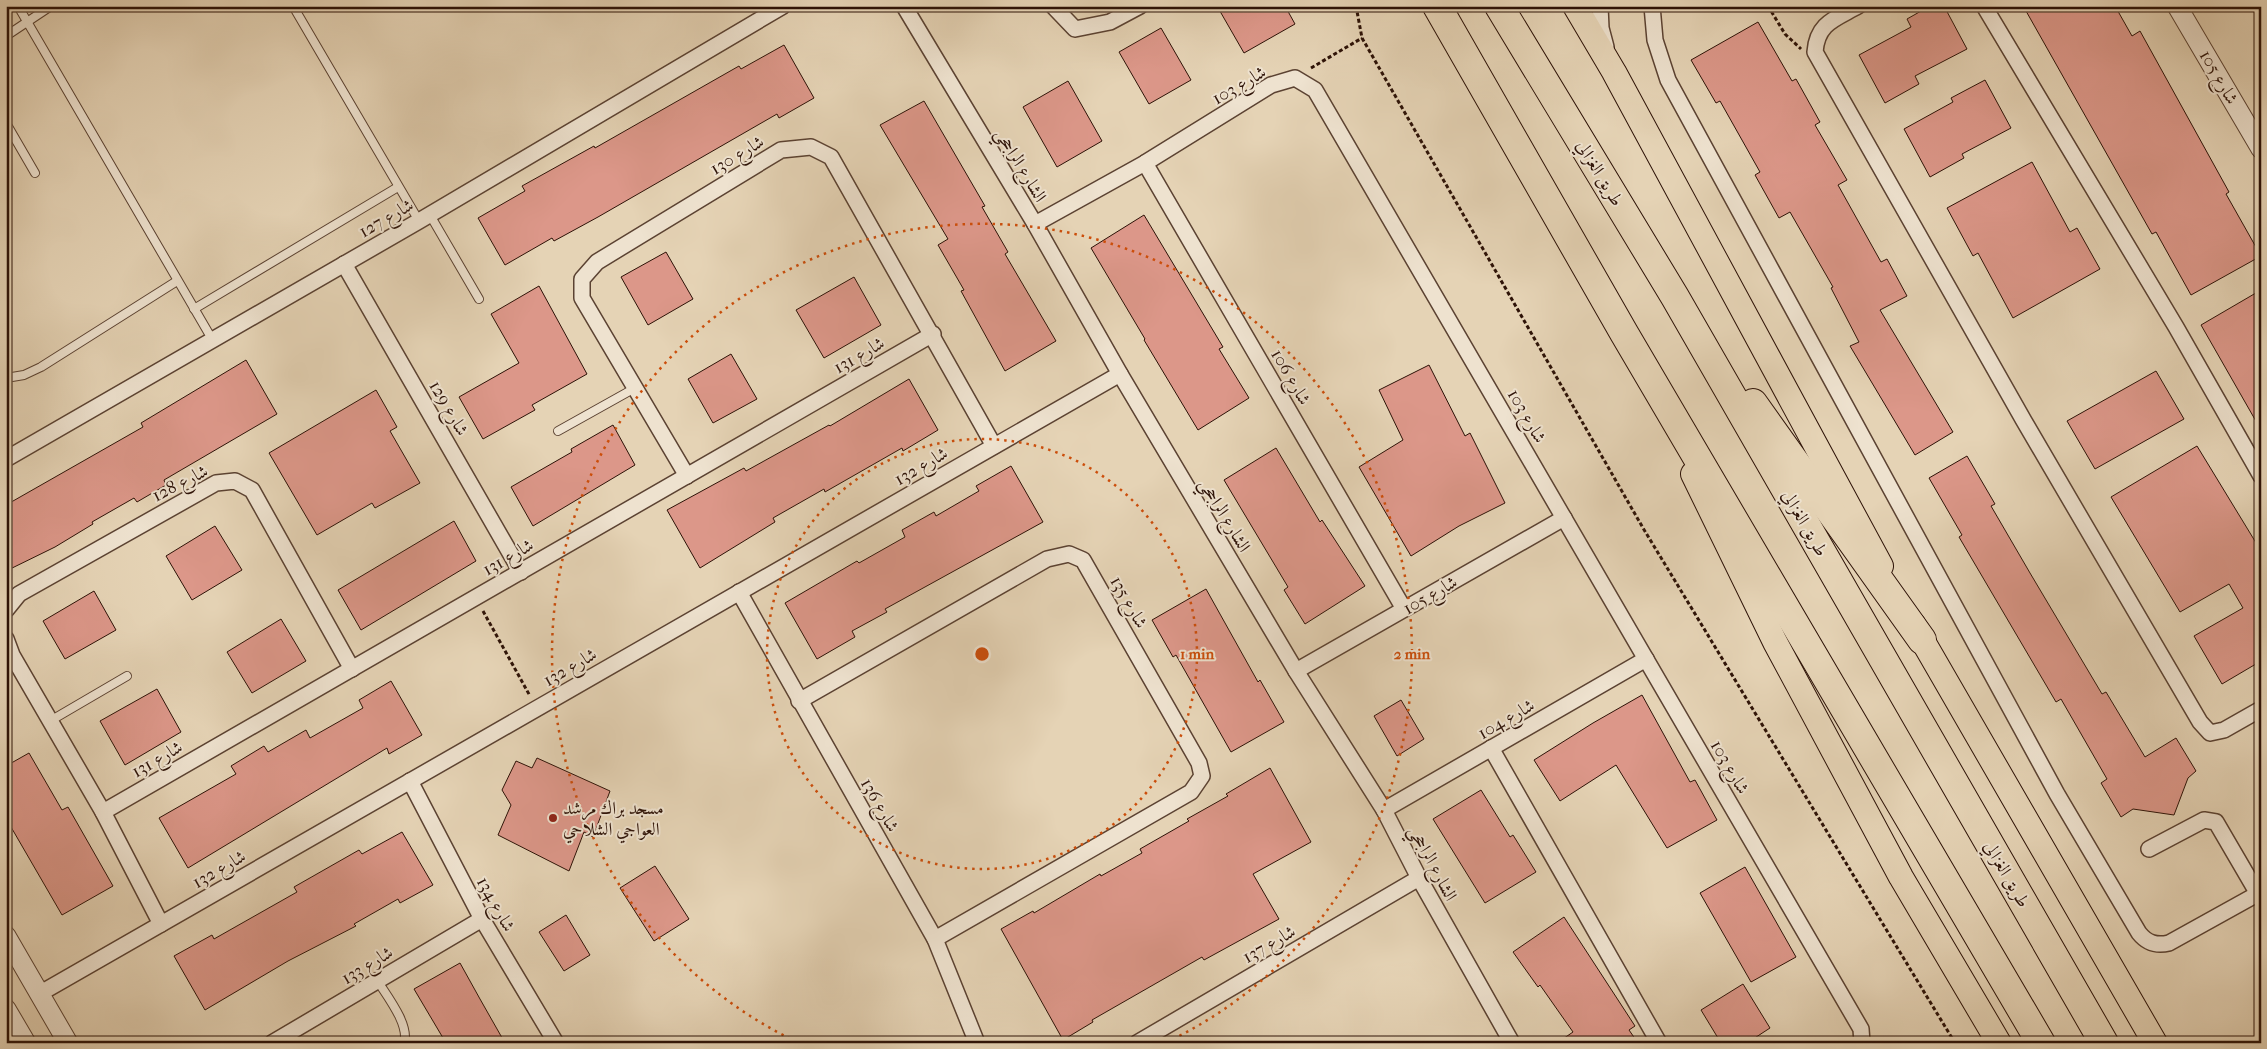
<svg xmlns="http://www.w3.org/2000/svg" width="2267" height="1049" font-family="'IM FELL French Canon',Amiri,serif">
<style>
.building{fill:#dc9789;stroke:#2d1207}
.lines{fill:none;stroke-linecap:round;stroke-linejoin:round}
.service-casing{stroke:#5b4232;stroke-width:10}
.minor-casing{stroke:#5b4232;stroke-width:18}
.tertiary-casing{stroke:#5b4232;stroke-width:21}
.primary-casing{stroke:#2d1207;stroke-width:26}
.motorway-casing{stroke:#2d1207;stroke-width:30}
.path{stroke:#2d1207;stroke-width:3;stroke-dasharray:4 2.5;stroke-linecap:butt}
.service{stroke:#eee2cf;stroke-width:8}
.minor{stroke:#eee2cf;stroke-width:15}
.tertiary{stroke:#eee2cf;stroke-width:19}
.primary{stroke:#e5d3b5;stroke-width:24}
.motorway{stroke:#e5d3b5;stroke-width:28}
.ring{fill:none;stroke:#cc4e0b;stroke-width:2.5;stroke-dasharray:2.5 5}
.poi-dot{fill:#8f2418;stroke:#eee2cf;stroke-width:2}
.labels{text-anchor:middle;stroke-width:4;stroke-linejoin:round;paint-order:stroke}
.street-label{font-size:18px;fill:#2d1207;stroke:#eee2cf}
.poi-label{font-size:18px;fill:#2d1207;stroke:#eee2cf;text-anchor:start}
.centre{fill:#cc4e0b;stroke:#eee2cf;stroke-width:2.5}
.ring-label{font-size:15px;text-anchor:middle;font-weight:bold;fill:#cc4e0b;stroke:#eee2cf;stroke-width:4;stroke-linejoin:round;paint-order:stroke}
</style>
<rect width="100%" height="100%" fill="#e5d3b5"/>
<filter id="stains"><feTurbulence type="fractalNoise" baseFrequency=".004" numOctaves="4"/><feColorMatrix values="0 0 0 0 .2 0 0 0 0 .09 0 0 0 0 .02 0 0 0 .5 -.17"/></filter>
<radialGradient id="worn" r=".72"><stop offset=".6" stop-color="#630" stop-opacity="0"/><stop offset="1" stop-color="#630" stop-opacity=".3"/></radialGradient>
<g class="building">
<path d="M 1217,6 L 1285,6 L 1295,24 L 1244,53 Z"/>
<path d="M 1930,6 L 1944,6 L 1967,49 L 1915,76 L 1919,84 L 1885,103 L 1859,55 L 1911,27 L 1907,19 Z"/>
<path d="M 2034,6 L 2115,6 L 2132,36 L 2140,31 L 2229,192 L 2226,194 L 2261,256 L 2191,295 L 2156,232 L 2152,234 L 2026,11 Z"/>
<path d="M 1758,22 L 1792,81 L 1796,79 L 1820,122 L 1815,125 L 1847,180 L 1838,185 L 1881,262 L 1887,259 L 1907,296 L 1880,310 L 1953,432 L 1915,455 L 1850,346 L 1859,342 L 1831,288 L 1833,287 L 1790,212 L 1779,218 L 1755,175 L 1760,172 L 1720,101 L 1716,103 L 1691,60 Z"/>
<path d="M 1161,28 L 1191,80 L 1149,104 L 1119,52 Z"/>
<path d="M 784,45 L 814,98 L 779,118 L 777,114 L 598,217 L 554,241 L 552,238 L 505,265 L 478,218 L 525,191 L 522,186 L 594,146 L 595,148 L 739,66 L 741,69 Z"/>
<path d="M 1985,80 L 2011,128 L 1962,154 L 1964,158 L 1930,177 L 1904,129 L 1953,102 L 1951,98 Z"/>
<path d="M 1068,81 L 1102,141 L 1057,167 L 1023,107 Z"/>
<path d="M 924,101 L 985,206 L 982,207 L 1008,252 L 1005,254 L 1056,341 L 1005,371 L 961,291 L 964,290 L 938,245 L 948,239 L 880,125 Z"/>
<path d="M 2032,162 L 2070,232 L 2077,228 L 2100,269 L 2013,318 L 1978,253 L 1973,256 L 1947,208 Z"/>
<path d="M 1144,215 L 1223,347 L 1219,349 L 1249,398 L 1198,430 L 1144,340 L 1145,339 L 1091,248 Z"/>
<path d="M 666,252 L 693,299 L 648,325 L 621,277 Z"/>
<path d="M 854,277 L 881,325 L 824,358 L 796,310 Z"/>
<path d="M 539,286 L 587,374 L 532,405 L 535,410 L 483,439 L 459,397 L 519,363 L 491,314 Z"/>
<path d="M 2261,290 L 2261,430 L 2201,325 Z"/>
<path d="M 731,354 L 757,399 L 713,423 L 688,379 Z"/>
<path d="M 246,360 L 277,414 L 164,480 L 166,485 L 137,502 L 134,498 L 92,522 L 93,524 L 55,547 L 6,571 L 6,505 L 143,427 L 141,423 Z"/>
<path d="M 1429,365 L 1465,436 L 1470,433 L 1505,503 L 1459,526 L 1411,556 L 1359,467 L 1403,440 L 1379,390 Z"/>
<path d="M 2156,371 L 2184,419 L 2095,469 L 2067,421 Z"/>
<path d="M 909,379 L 938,430 L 903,451 L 902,448 L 825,492 L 824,489 L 773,518 L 775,522 L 700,568 L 667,510 L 744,468 L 746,471 L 829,425 L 830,426 Z"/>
<path d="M 376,390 L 397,427 L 390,431 L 420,483 L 375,508 L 372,503 L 317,535 L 269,453 Z"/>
<path d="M 613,425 L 635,465 L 533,526 L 511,487 L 572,452 L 571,449 Z"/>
<path d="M 2197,446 L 2261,551 L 2261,661 L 2222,684 L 2194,636 L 2243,608 L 2229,584 L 2180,612 L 2111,497 Z"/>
<path d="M 1276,448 L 1320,522 L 1322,520 L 1365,586 L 1305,624 L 1284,590 L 1288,587 L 1224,480 Z"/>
<path d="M 1967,456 L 1995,504 L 1991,506 L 2030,573 L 2102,694 L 2106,692 L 2145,757 L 2176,738 L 2196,771 L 2188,778 L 2174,815 L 2133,809 L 2121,817 L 2101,783 L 2107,779 L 2061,699 L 2056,702 L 1959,537 L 1962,535 L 1929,478 Z"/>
<path d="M 1011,466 L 1043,522 L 885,609 L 887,612 L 852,631 L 855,637 L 817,659 L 785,603 L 857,561 L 859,563 L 905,537 L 902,530 L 934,512 L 936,516 L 979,491 L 976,486 Z"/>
<path d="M 454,521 L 476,561 L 361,630 L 338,590 Z"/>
<path d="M 215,526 L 242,570 L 192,600 L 166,556 Z"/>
<path d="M 1206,589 L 1258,682 L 1260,680 L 1284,722 L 1231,752 L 1176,655 L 1173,657 L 1152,620 Z"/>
<path d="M 94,591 L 116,630 L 65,659 L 43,621 Z"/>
<path d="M 281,619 L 306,661 L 252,693 L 227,652 Z"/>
<path d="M 391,681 L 422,735 L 389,754 L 387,748 L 188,868 L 159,818 L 236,774 L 231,766 L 264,746 L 268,752 L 306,730 L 310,738 L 363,708 L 359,700 Z"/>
<path d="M 157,689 L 181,732 L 125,765 L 100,721 Z"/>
<path d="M 1642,695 L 1690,782 L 1695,780 L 1717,820 L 1667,848 L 1616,765 L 1560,801 L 1534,760 L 1593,723 Z"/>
<path d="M 1401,700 L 1424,739 L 1397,756 L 1374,716 Z"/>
<path d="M 29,753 L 62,810 L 68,807 L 113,886 L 62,915 L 11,827 L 6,829 L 6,766 Z"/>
<path d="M 537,758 L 610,791 L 593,837 L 584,832 L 569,871 L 498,835 L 511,805 L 502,790 L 516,761 L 532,768 Z"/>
<path d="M 1270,768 L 1311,842 L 1253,874 L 1279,919 L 1204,960 L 1202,957 L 1092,1020 L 1093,1022 L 1063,1040 L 1001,929 L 1033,911 L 1034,913 L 1100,874 L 1101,876 L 1142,853 L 1140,849 L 1189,821 L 1187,819 L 1228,796 L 1226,794 Z"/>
<path d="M 1481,790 L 1510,837 L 1513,835 L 1536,872 L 1485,903 L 1433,819 Z"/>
<path d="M 402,832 L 433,885 L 400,903 L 398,899 L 354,924 L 356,926 L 288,961 L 205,1010 L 174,956 L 212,935 L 214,939 L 297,892 L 294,887 L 359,850 L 362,854 Z"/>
<path d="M 655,866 L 689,919 L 654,941 L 620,888 Z"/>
<path d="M 1745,867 L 1796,957 L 1751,982 L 1700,893 Z"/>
<path d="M 566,915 L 590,955 L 564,971 L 539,932 Z"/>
<path d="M 1564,917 L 1635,1026 L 1629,1030 L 1638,1043 L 1557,1043 L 1573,1032 L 1540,985 L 1538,987 L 1513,952 Z"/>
<path d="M 460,963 L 480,999 L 505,1043 L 446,1043 L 414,989 Z"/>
<path d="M 1743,984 L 1770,1028 L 1747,1043 L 1721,1043 L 1701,1010 Z"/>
</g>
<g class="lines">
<defs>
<g id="service">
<path d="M 18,6 L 212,339"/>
<path d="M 293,6 L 419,221"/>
<path d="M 6,36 L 51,6"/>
<path d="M 6,123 L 35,173"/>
<path d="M 430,215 L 479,299"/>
<path d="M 194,309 L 398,187"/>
<path d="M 6,378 L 24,375 L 41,367 L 177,281"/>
<path d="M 558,431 L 635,388"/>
<path d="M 50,721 L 127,676"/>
<path d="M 377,980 C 387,996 410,1025 404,1043"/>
</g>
<g id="minor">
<path d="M 904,6 L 1035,224 L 1120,374 L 1296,671 L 1384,810 L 1419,878 L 1512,1043"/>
<path d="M 1053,6 L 1075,29 L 1110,22 L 1140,6"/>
<path d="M 1600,6 L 1601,28 L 1606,47"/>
<path d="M 1652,6 L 1655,40 L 1668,80 L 2057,794 L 2139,933 C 2147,943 2156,946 2169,943 L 2261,892"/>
<path d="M 1858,6 C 1835,19 1817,23 1815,52 L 2024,421 L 2200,722 L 2210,733 L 2224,730 L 2261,709"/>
<path d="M 1984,6 L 2176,327 L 2261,476"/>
<path d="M 1145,163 L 1404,609"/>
<path d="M 1035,224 L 1145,163 L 1271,85 L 1295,78 L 1315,90 L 1861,1029 L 1862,1043"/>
<path d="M 344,264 L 521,572"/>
<path d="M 6,459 L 419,221 L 783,6"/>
<path d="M 687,476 L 582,298 L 582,279 L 597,262 L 781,150 L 811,147 L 831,157 L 994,446"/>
<path d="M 739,592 L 935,939 L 977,1043"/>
<path d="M 6,610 L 19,594 L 216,483 L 235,481 L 252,490 L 352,669"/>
<path d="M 6,639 L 12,655 L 103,812 L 161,924"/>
<path d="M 1296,671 L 1564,518"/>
<path d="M 799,701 L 1047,559 L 1069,554 L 1083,560 L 1199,763 L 1202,776 L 1191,792 L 935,939"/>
<path d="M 1491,748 L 1659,1043"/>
<path d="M 410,781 L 482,919 L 556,1043"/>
<path d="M 1384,810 L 1646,659"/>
<path d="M 103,812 L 933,334"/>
<path d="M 2149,849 L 2204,820 L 2216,822 L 2258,894"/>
<path d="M 39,994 L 1120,374"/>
<path d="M 272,1043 L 482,919"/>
<path d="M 1137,1043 L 1419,878"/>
</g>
<g id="tertiary">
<path d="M 2177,6 L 2261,149"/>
<path d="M 6,936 L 68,1043"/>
<path d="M 6,1009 L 26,1043"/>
</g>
<g id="primary">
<path d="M 1575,6 L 1614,72 L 1881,566"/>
<path d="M 1693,474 L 1775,642 L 1901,877 L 1999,1043"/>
<path d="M 1913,624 L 2155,1043"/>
</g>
<g id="motorway">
<path d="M 1437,6 L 1624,333 L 2041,1043"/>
<path d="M 1499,6 L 1675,297 L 2104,1043"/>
<path d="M 1753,403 L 1922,640"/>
</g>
</defs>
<use href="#service" class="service-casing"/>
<use href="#minor" class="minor-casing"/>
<use href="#tertiary" class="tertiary-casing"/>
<use href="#primary" class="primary-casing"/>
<use href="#motorway" class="motorway-casing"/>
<g class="path">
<path d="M 1356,6 L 1362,38 L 1643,528 L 1955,1043"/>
<path d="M 1768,6 L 1785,34 L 1801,49"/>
<path d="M 1311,68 L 1362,38"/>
<path d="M 483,611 L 530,696"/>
</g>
<use href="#service" class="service"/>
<use href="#minor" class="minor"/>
<use href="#tertiary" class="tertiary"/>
<use href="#primary" class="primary"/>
<use href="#motorway" class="motorway"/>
</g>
<g class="ring">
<circle cx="982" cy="654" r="215"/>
<path d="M797 1042A430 430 0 1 1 1167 1042"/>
</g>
<circle class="poi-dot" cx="553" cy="818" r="5"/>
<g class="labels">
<g class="street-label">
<text transform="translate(2219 77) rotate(60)" y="6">شارع 105</text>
<text transform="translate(1239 85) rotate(-30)" y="6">شارع 103</text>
<text transform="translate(737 155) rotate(-31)" y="6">شارع 130</text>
<text transform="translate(1021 165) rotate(59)" y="6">الشارع الراجحي</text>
<text transform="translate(1600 173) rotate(59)" y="6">طريق الغزالي</text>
<text transform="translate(386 218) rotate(-30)" y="6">شارع 127</text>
<text transform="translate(859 355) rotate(-30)" y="6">شارع 131</text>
<text transform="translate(1291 377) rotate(60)" y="6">شارع 106</text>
<text transform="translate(449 408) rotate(60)" y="6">شارع 129</text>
<text transform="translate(1527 416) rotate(60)" y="6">شارع 103</text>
<text transform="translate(921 466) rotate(-30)" y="6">شارع 132</text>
<text transform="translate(180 483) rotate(-27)" y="6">شارع 128</text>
<text transform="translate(1225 515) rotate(59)" y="6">الشارع الراجحي</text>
<text transform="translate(1805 523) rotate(60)" y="6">طريق الغزالي</text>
<text transform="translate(508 557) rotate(-30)" y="6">شارع 131</text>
<text transform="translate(1430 595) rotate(-30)" y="6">شارع 105</text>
<text transform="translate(1129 602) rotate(60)" y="6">شارع 135</text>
<text transform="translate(570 667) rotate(-30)" y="6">شارع 132</text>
<text transform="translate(1506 719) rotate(-30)" y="6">شارع 104</text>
<text transform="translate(157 759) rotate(-30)" y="6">شارع 131</text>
<text transform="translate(1730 767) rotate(60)" y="6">شارع 103</text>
<text transform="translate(880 805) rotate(60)" y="6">شارع 136</text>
<text transform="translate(1433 863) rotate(62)" y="6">الشارع الراجحي</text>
<text transform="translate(219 869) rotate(-30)" y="6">شارع 132</text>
<text transform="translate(2007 874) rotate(60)" y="6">طريق الغزالي</text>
<text transform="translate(496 904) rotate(61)" y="6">شارع 134</text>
<text transform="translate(1269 944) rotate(-30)" y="6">شارع 137</text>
<text transform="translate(367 965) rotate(-31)" y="6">شارع 133</text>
</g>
<g class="poi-label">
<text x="563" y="814">مسجد براك مرشد<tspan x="563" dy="21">العواجي الشلاحي</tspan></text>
</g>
</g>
<circle cx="982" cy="654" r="8" class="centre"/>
<g class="ring-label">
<text x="1197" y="659">1 min</text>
<text x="1412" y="659">2 min</text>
</g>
<rect width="2267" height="1049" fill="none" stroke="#e5d3b5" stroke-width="25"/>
<rect x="8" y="8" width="2252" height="1034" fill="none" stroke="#2d1207" stroke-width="2.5"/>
<rect x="12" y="12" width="2242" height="1024" fill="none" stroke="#2d1207"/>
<rect width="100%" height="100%" filter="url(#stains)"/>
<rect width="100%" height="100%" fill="url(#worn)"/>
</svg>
